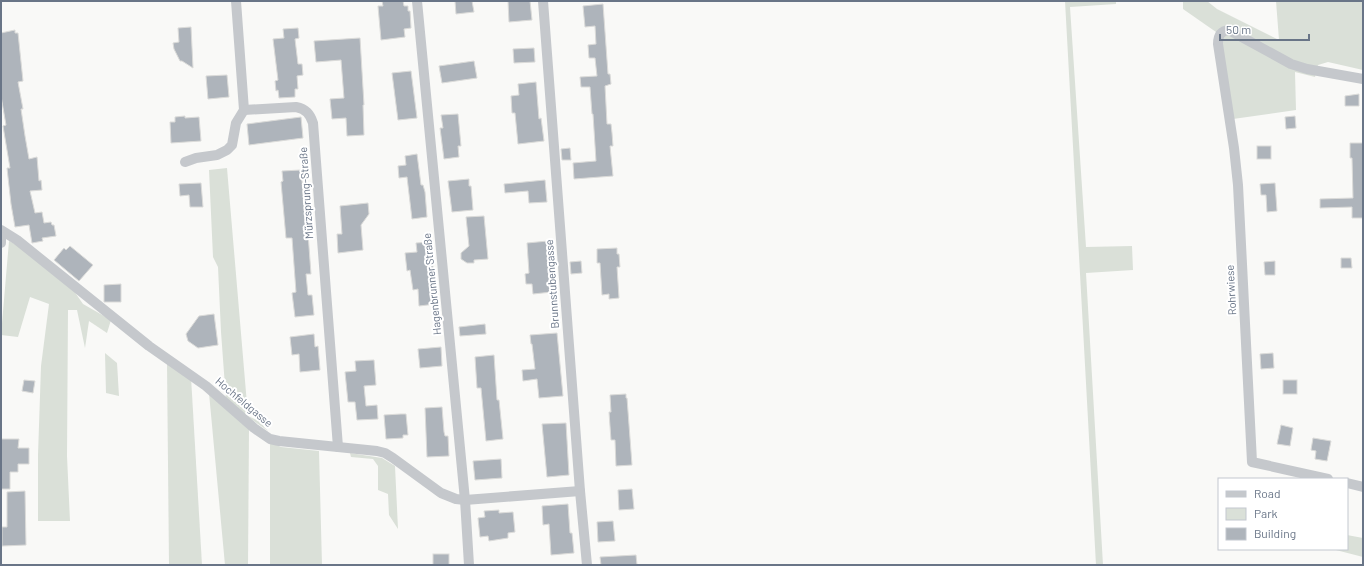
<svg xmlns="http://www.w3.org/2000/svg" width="1364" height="566" font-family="Barlow,sans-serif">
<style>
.green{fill:#dae0d8}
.building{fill:#aeb4bb;stroke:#dbdbd9}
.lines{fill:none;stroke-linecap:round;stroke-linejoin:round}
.minor{stroke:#c5c8cc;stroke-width:10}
.labels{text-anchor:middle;stroke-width:4;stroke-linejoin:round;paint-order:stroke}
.street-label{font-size:11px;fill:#697587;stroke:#fff}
</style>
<rect width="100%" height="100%" fill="#f9f9f7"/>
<g class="green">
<path d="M 1065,1 L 1116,1 L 1116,4 L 1070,7 L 1086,247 L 1132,246 L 1133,270 L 1086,273 L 1103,565 L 1096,565 Z"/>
<path d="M 1183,1 L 1207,1 L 1217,9 L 1279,40 L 1276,1 L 1363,1 L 1363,70 L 1328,62 L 1318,65 L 1315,77 L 1295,72 L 1296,110 L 1233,119 L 1216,32 L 1183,9 Z"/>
<path d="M 227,168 L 248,416 L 259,421 L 268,431 L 258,424 L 226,400 L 221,332 L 218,267 L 213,257 L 209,170 Z"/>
<path d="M 9,241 L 19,246 L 74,291 L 83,304 L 111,320 L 107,333 L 89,321 L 85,348 L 77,310 L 68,310 L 67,456 L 70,521 L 38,521 L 38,455 L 41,366 L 49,304 L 30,297 L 18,337 L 1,335 Z"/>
<path d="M 105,353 L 117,363 L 119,396 L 106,393 Z"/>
<path d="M 167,362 L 191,377 L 202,565 L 169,565 Z"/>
<path d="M 209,393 L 249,429 L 248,565 L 225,565 Z"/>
<path d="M 270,442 L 281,447 L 319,451 L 322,565 L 270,565 Z"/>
<path d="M 350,453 L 382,458 L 395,466 L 398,529 L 389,515 L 388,494 L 378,490 L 378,466 L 373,459 L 351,457 Z"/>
<path d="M 1347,535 L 1363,538 L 1363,557 L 1332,549 L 1347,549 Z"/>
</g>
<g class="building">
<path d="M 382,1 L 403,1 L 404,6 L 408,6 L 408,11 L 410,11 L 411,28 L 404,29 L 405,37 L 381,40 L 378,6 L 383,6 Z"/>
<path d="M 455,1 L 472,1 L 474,12 L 456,14 Z"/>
<path d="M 508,1 L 530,1 L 532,20 L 509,22 Z"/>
<path d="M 603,4 L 608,74 L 610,74 L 611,84 L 605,86 L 607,124 L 611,124 L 612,133 L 613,146 L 610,146 L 613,176 L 574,179 L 573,163 L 596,161 L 593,114 L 592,114 L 590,87 L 581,87 L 580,77 L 597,76 L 595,58 L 589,58 L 588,45 L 596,44 L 595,26 L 585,27 L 583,6 Z"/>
<path d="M 191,27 L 193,68 L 182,61 L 180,61 L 174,49 L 173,43 L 179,42 L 178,28 Z"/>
<path d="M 298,28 L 299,38 L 295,39 L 298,64 L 302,64 L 303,75 L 297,76 L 298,89 L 295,89 L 295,97 L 279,98 L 278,90 L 276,91 L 275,81 L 278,80 L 273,39 L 284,38 L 283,29 Z"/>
<path d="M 15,30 L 15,33 L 18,33 L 23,81 L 18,82 L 23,109 L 21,109 L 25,136 L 29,159 L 37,157 L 39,181 L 41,180 L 42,190 L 30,191 L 35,213 L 42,212 L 44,223 L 51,222 L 52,225 L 54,225 L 56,236 L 42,238 L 43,241 L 32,243 L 29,225 L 15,227 L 11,204 L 7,168 L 10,168 L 3,126 L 6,125 L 1,96 L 1,33 Z"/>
<path d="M 360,38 L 364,105 L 363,105 L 364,135 L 347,136 L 346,118 L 332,119 L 330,99 L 344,98 L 341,60 L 316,62 L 314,41 Z"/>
<path d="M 534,48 L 535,62 L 514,63 L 513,49 Z"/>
<path d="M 474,61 L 477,78 L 442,83 L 439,66 Z"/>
<path d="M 411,71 L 417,118 L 398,120 L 392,73 Z"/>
<path d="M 227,75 L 229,97 L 208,99 L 206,76 Z"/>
<path d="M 536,82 L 539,119 L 541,118 L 544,141 L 518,144 L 515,113 L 512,113 L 511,96 L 519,95 L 518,84 Z"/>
<path d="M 1359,94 L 1359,106 L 1345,106 L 1345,96 Z"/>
<path d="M 458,114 L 461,146 L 458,146 L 459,157 L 444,159 L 440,128 L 443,128 L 441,115 Z"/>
<path d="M 185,116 L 185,118 L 199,117 L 201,141 L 171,143 L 170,122 L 175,122 L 175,117 Z"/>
<path d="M 1295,116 L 1296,128 L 1286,129 L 1285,117 Z"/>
<path d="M 301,117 L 303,138 L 249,145 L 247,124 Z"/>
<path d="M 1350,143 L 1363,143 L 1363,218 L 1352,218 L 1352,207 L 1320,208 L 1320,199 L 1353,198 L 1352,158 L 1350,158 Z"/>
<rect x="1257" y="146" width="14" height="13"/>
<path d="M 570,148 L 571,160 L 562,160 L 561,149 Z"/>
<path d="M 417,154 L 421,185 L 423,185 L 425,192 L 427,217 L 412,219 L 407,177 L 399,178 L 398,166 L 406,165 L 405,156 Z"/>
<path d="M 301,170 L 305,214 L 308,213 L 310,233 L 308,233 L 311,274 L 306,274 L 308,295 L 312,295 L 314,315 L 295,317 L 292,293 L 296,292 L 292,238 L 286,238 L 281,182 L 283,181 L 282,171 Z"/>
<path d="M 469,179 L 469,186 L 471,186 L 473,210 L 452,212 L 448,181 Z"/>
<path d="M 545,180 L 547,202 L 529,203 L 528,191 L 505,193 L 504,184 Z"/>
<path d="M 201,183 L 203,207 L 190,207 L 189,195 L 180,196 L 179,184 Z"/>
<path d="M 1275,183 L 1277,211 L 1267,212 L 1266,195 L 1261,195 L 1260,184 Z"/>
<path d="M 368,203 L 369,214 L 361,225 L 363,250 L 338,253 L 337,234 L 342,234 L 340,206 Z"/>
<path d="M 484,216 L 488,259 L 474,260 L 474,263 L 467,263 L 461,259 L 461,253 L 469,246 L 466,217 Z"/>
<path d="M 548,241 L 552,292 L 533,294 L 532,284 L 526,284 L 525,274 L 529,273 L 527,243 Z"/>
<path d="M 431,242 L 436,304 L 419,306 L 418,289 L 413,290 L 410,270 L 407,271 L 405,253 L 417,252 L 416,243 Z"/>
<path d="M 70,246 L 93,265 L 79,281 L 54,260 L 64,248 L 66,250 Z"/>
<path d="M 617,248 L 617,254 L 619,254 L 620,267 L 617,267 L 619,298 L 609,299 L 609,294 L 602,295 L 600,263 L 597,263 L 597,249 Z"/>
<path d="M 1341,258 L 1351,258 L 1352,268 L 1341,268 Z"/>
<path d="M 581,261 L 582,273 L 571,274 L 570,262 Z"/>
<path d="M 1275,261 L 1275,275 L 1265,275 L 1264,262 Z"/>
<path d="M 121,284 L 121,302 L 104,302 L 104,285 Z"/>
<path d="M 214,314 L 218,345 L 198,348 L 188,341 L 186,334 L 199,316 Z"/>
<path d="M 485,324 L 486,334 L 460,336 L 459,327 Z"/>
<path d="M 557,333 L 563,396 L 539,398 L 537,379 L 523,381 L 522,370 L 535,369 L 532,344 L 531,344 L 530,335 Z"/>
<path d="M 314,334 L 315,347 L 318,346 L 320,370 L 300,372 L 299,354 L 292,355 L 290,337 Z"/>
<path d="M 441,347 L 442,366 L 420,368 L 418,349 Z"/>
<path d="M 1273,353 L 1274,368 L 1261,369 L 1260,354 Z"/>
<path d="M 494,355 L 497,400 L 499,400 L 503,439 L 486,441 L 481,388 L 477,388 L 475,357 Z"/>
<path d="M 374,360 L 376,385 L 364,386 L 366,406 L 377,405 L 378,419 L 357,420 L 355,402 L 348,402 L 345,372 L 356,371 L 355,361 Z"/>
<path d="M 24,380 L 35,381 L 33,393 L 22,391 Z"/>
<rect x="1283" y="380" width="14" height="14"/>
<path d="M 626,394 L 626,398 L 627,398 L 632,465 L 616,466 L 615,440 L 611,440 L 609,412 L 611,412 L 610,395 Z"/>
<path d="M 442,407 L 444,432 L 445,436 L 448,436 L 449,456 L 427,457 L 425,408 Z"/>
<path d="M 401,414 L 406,414 L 408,435 L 403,435 L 403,438 L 386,439 L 384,415 Z"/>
<path d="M 566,423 L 569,475 L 547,477 L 542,424 Z"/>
<path d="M 1281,425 L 1293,428 L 1290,446 L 1277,444 Z"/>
<path d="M 1313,438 L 1331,441 L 1327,461 L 1315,459 L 1316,451 L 1311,450 Z"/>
<path d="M 1,439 L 19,439 L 18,448 L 29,448 L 29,464 L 18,464 L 18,472 L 10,472 L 10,489 L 1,489 Z"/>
<path d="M 501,459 L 502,478 L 475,480 L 473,461 Z"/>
<path d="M 632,489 L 634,509 L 619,510 L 618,490 Z"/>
<path d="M 25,491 L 26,545 L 2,546 L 2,527 L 7,527 L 7,492 Z"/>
<path d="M 568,504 L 570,533 L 572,533 L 574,553 L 551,555 L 549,524 L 543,525 L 542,506 Z"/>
<path d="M 499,510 L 499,513 L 513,512 L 515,532 L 508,533 L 508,538 L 489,541 L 488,536 L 480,537 L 478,518 L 485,517 L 484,511 Z"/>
<path d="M 613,521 L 615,541 L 598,542 L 597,522 Z"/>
<rect x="433" y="554" width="16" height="11"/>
<path d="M 636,555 L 637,565 L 601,565 L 600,557 Z"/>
</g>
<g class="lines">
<g class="minor">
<path d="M 236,1 L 244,110"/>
<path d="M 417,1 L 465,500 L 469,565"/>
<path d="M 543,1 L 580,491 L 587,565"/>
<path d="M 244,110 L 296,107 C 306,109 310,114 313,123 L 338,447"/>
<path d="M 185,162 L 196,158 L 217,155 L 227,150 L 232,145 L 236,123 L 244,110"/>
<path d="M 1,230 L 17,240 L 149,346 L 206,386 L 254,428 L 270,439 L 279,441 L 377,451 L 385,453 L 393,458 L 441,493 L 456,499 L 465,500 L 580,491"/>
<path d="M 1,237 L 1,243"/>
<path d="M 1328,479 L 1252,462 L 1238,185 L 1234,148 L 1218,44 C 1218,36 1220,31 1229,30 L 1291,64 L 1307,69 L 1363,79"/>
<path d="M 1347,483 L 1363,487"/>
</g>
</g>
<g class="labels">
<g class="street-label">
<text transform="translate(306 193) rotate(-94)" y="4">Mürzsprung-Straße</text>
<text transform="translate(432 284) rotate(-96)" y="4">Hagenbrunner Straße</text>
<text transform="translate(552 284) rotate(-94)" y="4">Brunnstubengasse</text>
<text transform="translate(1231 290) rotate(-93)" y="4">Rohrwiese</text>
<text transform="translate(244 402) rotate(40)" y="4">Hochfeldgasse</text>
</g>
</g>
<rect width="1364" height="566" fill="none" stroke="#697587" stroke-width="4"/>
<rect x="1218" y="478" width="130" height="72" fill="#ffffff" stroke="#c3c8cf"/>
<rect x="1226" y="491" width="20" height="6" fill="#c5c8cc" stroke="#c3c8cf"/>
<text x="1254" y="498" font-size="12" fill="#697587">Road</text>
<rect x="1226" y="508" width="20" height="12" fill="#dae0d8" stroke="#c3c8cf"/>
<text x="1254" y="518" font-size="12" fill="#697587">Park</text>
<rect x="1226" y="528" width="20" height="12" fill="#aeb4bb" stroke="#c3c8cf"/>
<text x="1254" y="538" font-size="12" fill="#697587">Building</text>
<path d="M1220 34v6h89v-6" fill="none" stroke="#697587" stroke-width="2"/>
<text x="1226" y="34" font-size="12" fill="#697587" stroke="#ffffff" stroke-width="3" paint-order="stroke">50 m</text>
</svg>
